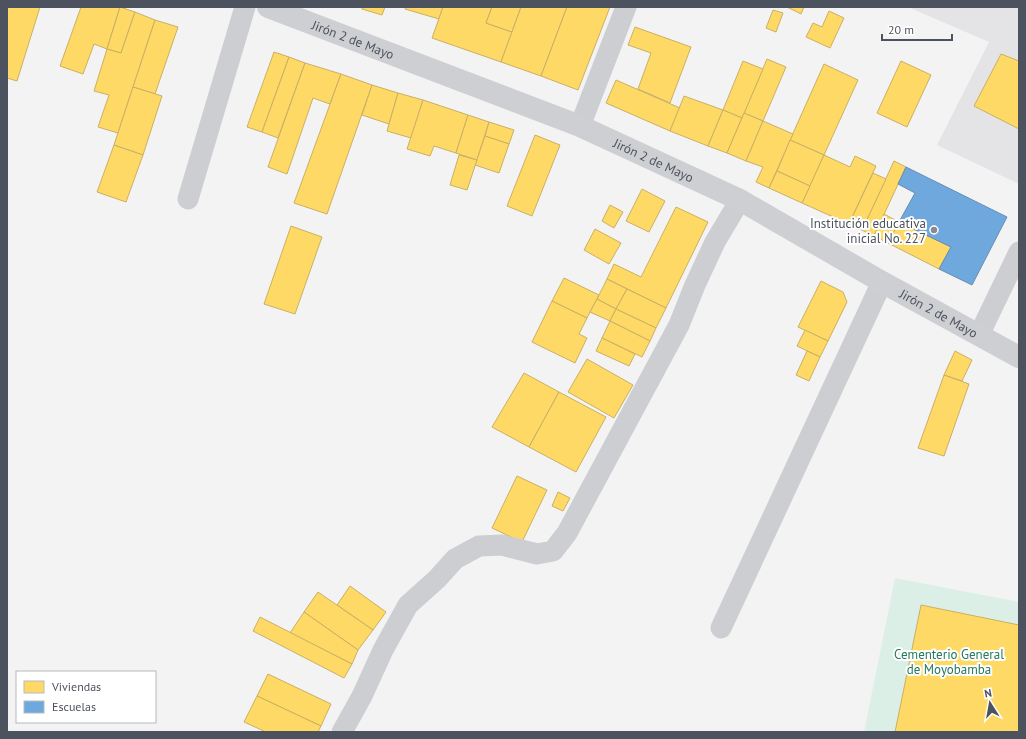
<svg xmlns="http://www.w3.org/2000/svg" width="1026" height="739" font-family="'PT Sans',sans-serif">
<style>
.airport{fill:#e4e4e6}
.green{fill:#dcefe7}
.homes{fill:#ffd966;stroke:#c9b064}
.schools{fill:#6fa8dc;stroke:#648eb6}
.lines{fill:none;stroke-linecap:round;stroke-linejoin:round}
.street{stroke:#cdced1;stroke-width:21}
.secondary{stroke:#cecfd2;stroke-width:22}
.poi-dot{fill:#878a92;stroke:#fff;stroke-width:1.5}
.labels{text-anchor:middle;stroke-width:4;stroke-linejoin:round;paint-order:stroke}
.street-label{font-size:13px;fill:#4c525e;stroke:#fff}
.poi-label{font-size:13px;fill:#4c525e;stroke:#fff;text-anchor:end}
.park-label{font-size:13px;fill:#24795f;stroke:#fff}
</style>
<rect width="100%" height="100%" fill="#f4f3f3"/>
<path class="airport" d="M 908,7 L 1019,7 L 1019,184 L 937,145 L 989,42 Z"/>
<path class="green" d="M 895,578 L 1019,602 L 1019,732 L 864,732 Z"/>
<g class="homes">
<path d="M 7,7 L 40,7 L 17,81 L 7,78 Z"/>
<path d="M 81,7 L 120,7 L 107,49 L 94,44 L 83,74 L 60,66 Z"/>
<path d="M 120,7 L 135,12 L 121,53 L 107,49 Z"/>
<path d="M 362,7 L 385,7 L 382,15 L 362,9 Z"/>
<path d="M 406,7 L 443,7 L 439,19 L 405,9 Z"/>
<path d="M 443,7 L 492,7 L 486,23 L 512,32 L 501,62 L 432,38 Z"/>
<path d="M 492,7 L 521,7 L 512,32 L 486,23 Z"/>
<path d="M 521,7 L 567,7 L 541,76 L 501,62 Z"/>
<path d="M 567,7 L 610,7 L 578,90 L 541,76 Z"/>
<path d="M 787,7 L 804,7 L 801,14 Z"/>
<path d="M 773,10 L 783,13 L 776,32 L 766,28 Z"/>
<path d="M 829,11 L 844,18 L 830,48 L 806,37 L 813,23 L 822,27 Z"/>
<path d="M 135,12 L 155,20 L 118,133 L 98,127 L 109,95 L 94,91 L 107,49 L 121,53 Z"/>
<path d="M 155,20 L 178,27 L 155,94 L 133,87 Z"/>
<path d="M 635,27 L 691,47 L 670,103 L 638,89 L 651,53 L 628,45 Z"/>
<path d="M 274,52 L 289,57 L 262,132 L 247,127 Z"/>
<path d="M 1001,54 L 1019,61 L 1019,129 L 974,106 Z"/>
<path d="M 289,57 L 305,63 L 278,138 L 262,132 Z"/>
<path d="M 767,59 L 786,67 L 763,121 L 744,113 Z"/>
<path d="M 743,61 L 763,69 L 742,118 L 723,110 Z"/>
<path d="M 901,61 L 931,75 L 907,127 L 877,113 Z"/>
<path d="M 305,63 L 341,74 L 330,104 L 313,98 L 287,174 L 268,167 Z"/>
<path d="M 824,64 L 858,80 L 824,155 L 790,140 Z"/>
<path d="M 341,74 L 372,85 L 327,214 L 294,203 Z"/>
<path d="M 616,80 L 680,108 L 670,131 L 606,103 Z"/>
<path d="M 372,85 L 398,93 L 389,124 L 362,115 Z"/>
<path d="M 133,87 L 162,96 L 143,155 L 114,145 Z"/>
<path d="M 398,93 L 423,100 L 411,138 L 387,131 Z"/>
<path d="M 684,96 L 723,110 L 708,146 L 670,131 Z"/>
<path d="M 423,100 L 468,115 L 456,153 L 434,146 L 430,156 L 407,149 Z"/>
<path d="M 723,110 L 742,118 L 727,153 L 708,146 Z"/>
<path d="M 744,113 L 763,121 L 746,161 L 727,153 Z"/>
<path d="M 468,115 L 489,122 L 477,160 L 456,153 Z"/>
<path d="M 763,121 L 793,134 L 769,188 L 756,182 L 763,167 L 746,161 Z"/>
<path d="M 489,122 L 514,130 L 509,144 L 485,136 Z"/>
<path d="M 535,135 L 560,145 L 532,216 L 507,206 Z"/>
<path d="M 485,136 L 509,144 L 499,173 L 475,165 Z"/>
<path d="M 790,140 L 824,155 L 810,186 L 777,171 Z"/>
<path d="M 114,145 L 143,155 L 126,202 L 97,192 Z"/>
<path d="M 459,155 L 477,160 L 467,190 L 450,185 Z"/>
<path d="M 824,155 L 850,167 L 855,156 L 876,166 L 849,224 L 802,203 Z"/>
<path d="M 894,161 L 906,167 L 874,236 L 862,230 Z"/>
<path d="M 777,171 L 810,186 L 802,203 L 769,188 Z"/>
<path d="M 873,173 L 886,179 L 862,230 L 849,224 Z"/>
<path d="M 642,189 L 665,201 L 649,232 L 626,221 Z"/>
<path d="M 610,205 L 623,212 L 614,228 L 602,221 Z"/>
<path d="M 676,207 L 708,222 L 666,308 L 607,279 L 614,264 L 641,277 Z"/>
<path d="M 884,214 L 899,222 L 888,243 L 874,236 Z"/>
<path d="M 899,222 L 951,247 L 939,269 L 888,243 Z"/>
<path d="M 291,226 L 322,237 L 295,314 L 264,304 Z"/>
<path d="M 595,229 L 621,243 L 609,264 L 584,250 Z"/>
<path d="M 564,278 L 599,295 L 587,318 L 552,301 Z"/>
<path d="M 607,279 L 627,289 L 616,309 L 597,299 Z"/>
<path d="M 821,281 L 843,292 L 847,302 L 828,341 L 798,327 Z"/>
<path d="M 627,289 L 666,308 L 656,328 L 616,309 Z"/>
<path d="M 597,299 L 616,309 L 610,321 L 590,312 Z"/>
<path d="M 552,301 L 587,318 L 579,334 L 587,338 L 575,363 L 532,342 Z"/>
<path d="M 616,309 L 656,328 L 650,341 L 610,321 Z"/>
<path d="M 610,321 L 650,341 L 642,357 L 602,338 Z"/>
<path d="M 805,330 L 828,341 L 820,357 L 797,346 Z"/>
<path d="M 602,338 L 635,354 L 629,366 L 596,351 Z"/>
<path d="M 807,351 L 820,357 L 809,381 L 796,375 Z"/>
<path d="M 955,351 L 972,360 L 962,381 L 944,375 Z"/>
<path d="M 587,359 L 633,385 L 614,418 L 568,392 Z"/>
<path d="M 524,373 L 559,392 L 529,447 L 492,427 Z"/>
<path d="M 944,375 L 969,384 L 944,456 L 918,448 Z"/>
<path d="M 559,392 L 606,417 L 576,472 L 529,447 Z"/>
<path d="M 517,476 L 547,490 L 522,542 L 492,528 Z"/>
<path d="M 558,492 L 570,498 L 563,511 L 552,506 Z"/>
<path d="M 350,586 L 386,612 L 373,630 L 337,605 Z"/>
<path d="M 318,592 L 373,630 L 358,650 L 304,612 Z"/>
<path d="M 921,605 L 1019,625 L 1019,732 L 895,732 Z"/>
<path d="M 304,612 L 358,650 L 352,664 L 290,633 Z"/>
<path d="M 260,617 L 352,664 L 344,678 L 253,631 Z"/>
<path d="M 268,674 L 331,704 L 321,726 L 257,696 Z"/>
<path d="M 257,696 L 321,726 L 318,732 L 266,732 L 244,722 Z"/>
</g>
<path class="schools" d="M 906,167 L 1007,217 L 972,285 L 939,269 L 951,247 L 899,222 L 915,193 L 898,184 Z"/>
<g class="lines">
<g class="street">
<path d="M 580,126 L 626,7"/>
<path d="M 188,199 L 245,7"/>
<path d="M 979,335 L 1019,252"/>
<path d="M 721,628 L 882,282"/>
<path d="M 342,732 L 362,696 L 383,650 L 408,605 L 437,579 L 455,559 L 479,546 L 502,545 L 537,554 L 553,551 L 567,533 L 679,325 L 695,285 L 715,242 L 740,200"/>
</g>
<path class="secondary" id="s1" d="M 268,7 L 580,126 L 740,200 L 882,282 L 1019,357"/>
</g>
<circle class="poi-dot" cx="934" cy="230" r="4"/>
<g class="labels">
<g class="street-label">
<text dy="5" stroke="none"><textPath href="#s1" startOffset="91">Jirón 2 de Mayo</textPath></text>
<text dy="5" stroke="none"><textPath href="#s1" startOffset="415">Jirón 2 de Mayo</textPath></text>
<text dy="5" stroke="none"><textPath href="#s1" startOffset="739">Jirón 2 de Mayo</textPath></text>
</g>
<g class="poi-label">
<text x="926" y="228">Institución educativa<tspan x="926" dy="15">inicial No. 227</tspan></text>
</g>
<g class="park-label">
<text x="949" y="659">Cementerio General<tspan x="949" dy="15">de Moyobamba</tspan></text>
</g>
</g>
<rect width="1026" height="739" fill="none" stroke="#4c525e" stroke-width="16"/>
<rect x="16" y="671" width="140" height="52" fill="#ffffff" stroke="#b7babf"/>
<rect x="24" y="681" width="20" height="12" fill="#ffd966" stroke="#b7babf"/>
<text x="52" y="691" font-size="12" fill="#4c525e">Viviendas</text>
<rect x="24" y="701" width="20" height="12" fill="#6fa8dc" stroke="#b7babf"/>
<text x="52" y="711" font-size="12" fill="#4c525e">Escuelas</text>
<g transform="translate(990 703) rotate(349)" stroke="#ffffff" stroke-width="3" paint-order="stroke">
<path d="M0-3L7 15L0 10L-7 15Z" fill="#4c525e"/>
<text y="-6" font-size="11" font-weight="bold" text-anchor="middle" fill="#4c525e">N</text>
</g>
<path d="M882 34v6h70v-6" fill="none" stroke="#4c525e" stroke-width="2"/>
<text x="888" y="34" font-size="12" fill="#4c525e" stroke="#ffffff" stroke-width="3" paint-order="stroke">20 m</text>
</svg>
